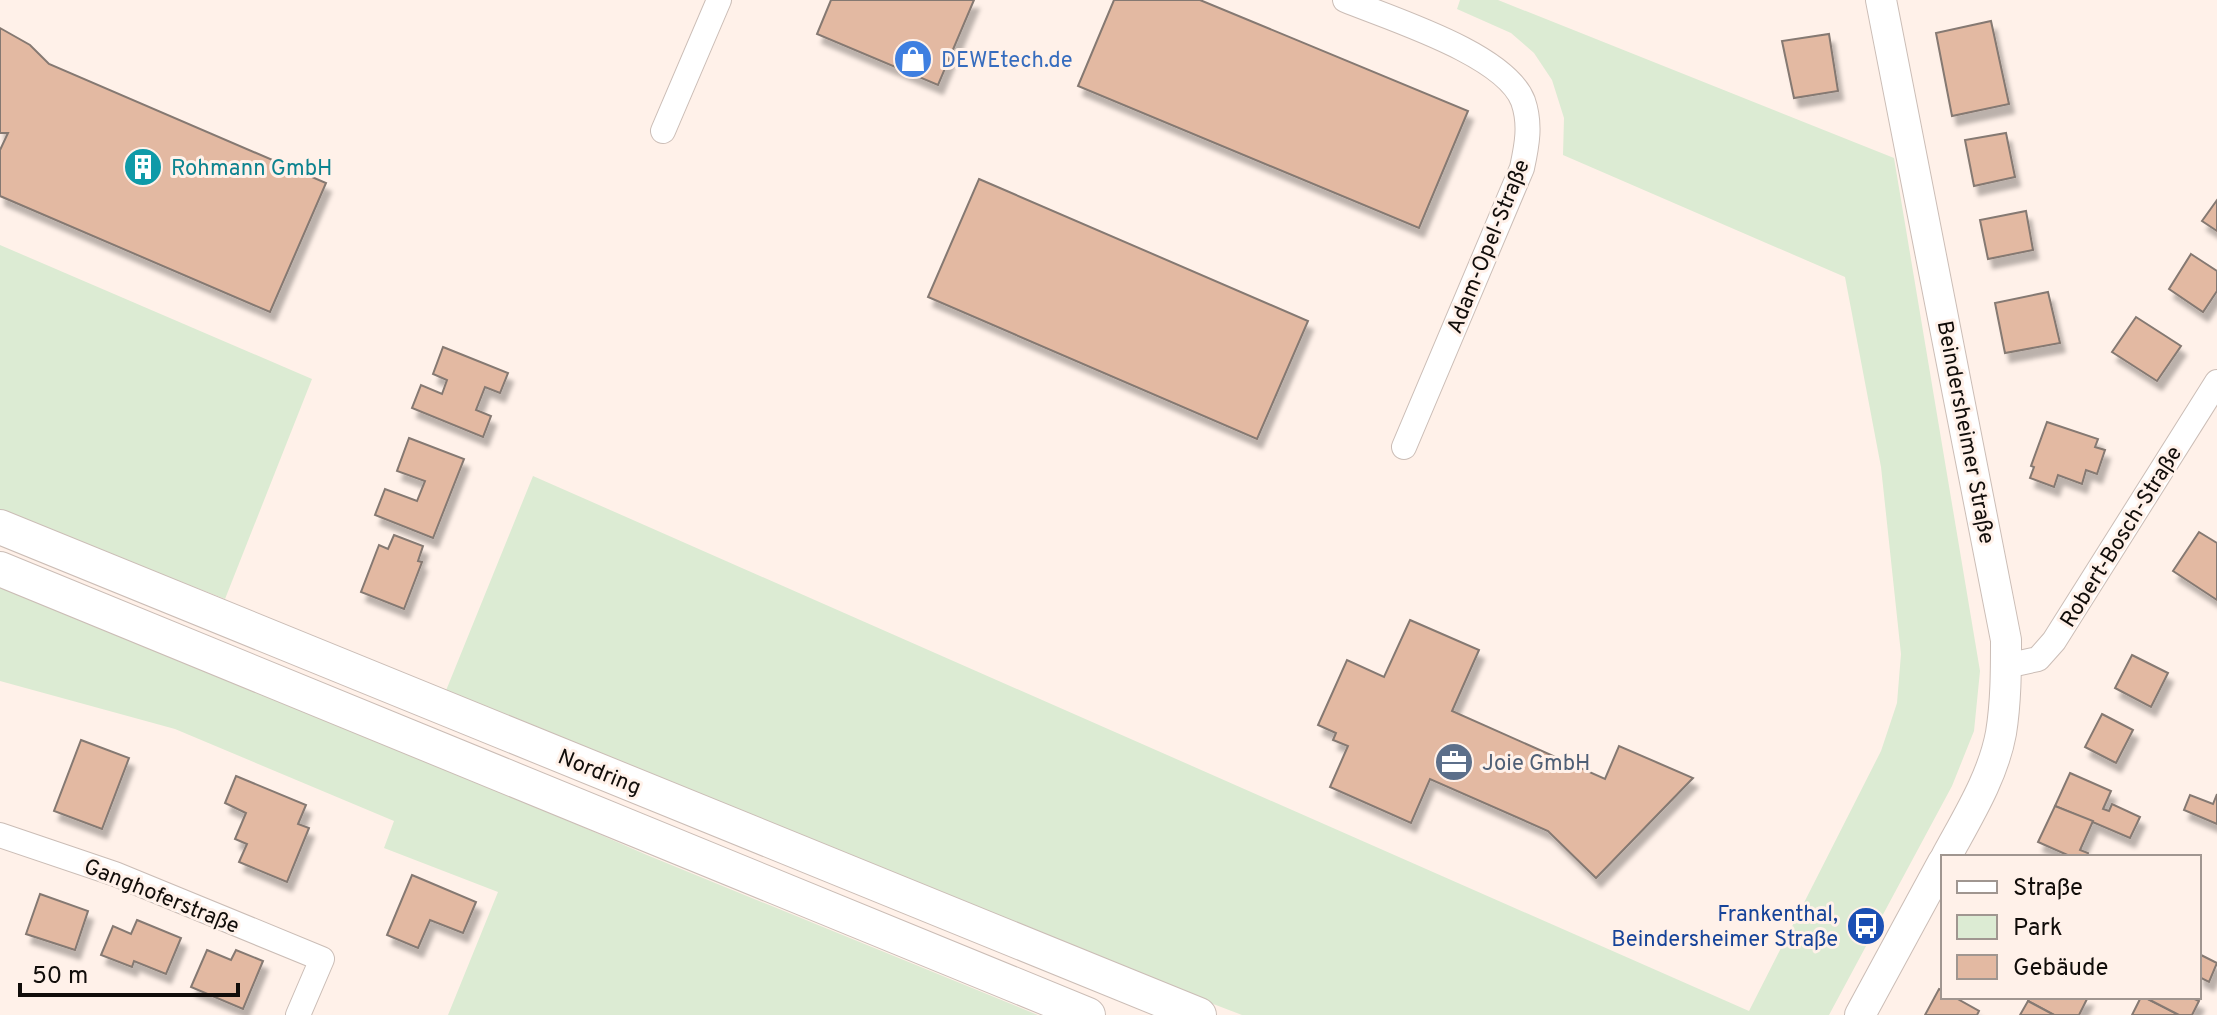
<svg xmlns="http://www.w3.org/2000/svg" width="2217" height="1015" font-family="Overpass,sans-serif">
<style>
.green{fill:#dcebd3}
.building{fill:#e3b9a2;stroke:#857972;stroke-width:2;filter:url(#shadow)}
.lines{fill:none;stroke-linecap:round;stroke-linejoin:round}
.minor-casing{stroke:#cbbdb6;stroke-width:26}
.tertiary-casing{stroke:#cbbdb6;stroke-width:32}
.secondary-casing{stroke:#cbbdb6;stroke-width:36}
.minor{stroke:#fff;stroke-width:24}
.tertiary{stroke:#fff;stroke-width:30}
.secondary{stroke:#fff;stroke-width:34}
.labels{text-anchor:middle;stroke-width:6;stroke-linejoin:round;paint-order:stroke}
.shop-label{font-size:22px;fill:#366cbe;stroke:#fff1e9;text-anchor:start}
.culture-label{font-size:22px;fill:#0d838f;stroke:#fff1e9;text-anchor:start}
.street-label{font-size:22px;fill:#110d0a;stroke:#fff1e9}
.service-label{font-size:22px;fill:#4e5e75;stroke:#fff1e9;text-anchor:start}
.transit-label{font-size:22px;fill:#164399;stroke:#fff1e9;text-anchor:end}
</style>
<defs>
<filter id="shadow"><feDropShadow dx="5" dy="9" stdDeviation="2" flood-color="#0004"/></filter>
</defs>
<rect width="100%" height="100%" fill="#fff1e9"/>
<g class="green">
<path d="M 1460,0 L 1498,0 L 1894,158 L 1980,671 L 1974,731 L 1952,786 L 1829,1015 L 1242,1015 L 1127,971 L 445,693 L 533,476 L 1749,1011 L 1881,751 L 1897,703 L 1901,654 L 1881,467 L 1845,277 L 1563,155 L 1564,118 L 1552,80 L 1534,53 L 1511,33 L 1457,9 Z"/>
<path d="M 0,245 L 312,379 L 225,599 L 0,511 Z"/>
<path d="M 0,585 L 420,756 L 647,855 L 1038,1015 L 448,1015 L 498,892 L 384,848 L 394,821 L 175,729 L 0,681 Z"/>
</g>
<g class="building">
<path d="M 831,0 L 974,0 L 938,85 L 817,34 Z"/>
<path d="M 1114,0 L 1200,0 L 1468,111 L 1419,228 L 1078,86 Z"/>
<path d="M 1991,21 L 2009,104 L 1952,116 L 1936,33 Z"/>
<path d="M 0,28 L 30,45 L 49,64 L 326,183 L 270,312 L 0,196 L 0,150 L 8,133 L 0,133 Z"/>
<path d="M 1829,34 L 1838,91 L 1794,98 L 1782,41 Z"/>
<path d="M 2006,133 L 2015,177 L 1974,186 L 1965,140 Z"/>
<path d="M 979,179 L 1308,321 L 1257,439 L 928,297 Z"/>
<path d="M 2217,200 L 2217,231 L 2202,221 Z"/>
<path d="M 2026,211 L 2033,250 L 1988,259 L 1980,220 Z"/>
<path d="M 2191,254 L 2217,271 L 2217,291 L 2203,312 L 2169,289 Z"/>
<path d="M 2048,292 L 2060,343 L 2005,353 L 1995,303 Z"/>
<path d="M 2136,317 L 2181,346 L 2157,381 L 2112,352 Z"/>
<path d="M 443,347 L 508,373 L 500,393 L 485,387 L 476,410 L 491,416 L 483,437 L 412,408 L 421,385 L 442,394 L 447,380 L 433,374 Z"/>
<path d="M 2047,422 L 2098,439 L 2095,447 L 2105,450 L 2097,474 L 2086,470 L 2082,484 L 2058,475 L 2054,487 L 2030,478 L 2034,467 L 2031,466 Z"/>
<path d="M 409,438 L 464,459 L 433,538 L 375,515 L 385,489 L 417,501 L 425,481 L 397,471 Z"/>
<path d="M 2199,532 L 2217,543 L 2217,600 L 2173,571 Z"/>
<path d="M 394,535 L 423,546 L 418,561 L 422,562 L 404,609 L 361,592 L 379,545 L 388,549 Z"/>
<path d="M 1410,620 L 1479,650 L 1452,711 L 1605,779 L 1619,746 L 1693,778 L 1596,878 L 1548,831 L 1430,779 L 1411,823 L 1330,787 L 1348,746 L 1333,740 L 1336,733 L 1318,725 L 1347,660 L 1384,677 Z"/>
<path d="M 2132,655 L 2168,673 L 2151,707 L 2115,688 Z"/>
<path d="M 2102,714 L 2133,730 L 2116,763 L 2085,747 Z"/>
<path d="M 81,740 L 129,758 L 102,829 L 54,811 Z"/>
<path d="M 2070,773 L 2111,791 L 2103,809 L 2109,811 L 2112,804 L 2140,817 L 2130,838 L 2055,806 Z"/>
<path d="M 236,776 L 306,805 L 298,824 L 309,828 L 287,882 L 239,862 L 247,844 L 235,839 L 246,813 L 225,803 Z"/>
<path d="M 2217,794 L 2217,824 L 2184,810 L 2190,795 L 2213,804 Z"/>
<path d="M 2055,806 L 2093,821 L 2080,850 L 2088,853 L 2087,857 L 2072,857 L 2038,842 Z"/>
<path d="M 412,875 L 476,902 L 463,933 L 430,920 L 418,948 L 387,935 Z"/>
<path d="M 40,894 L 88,911 L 75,950 L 26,934 Z"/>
<path d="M 137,920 L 181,938 L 166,974 L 134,961 L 132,967 L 101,955 L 113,926 L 131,934 Z"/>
<path d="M 207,950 L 231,960 L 236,950 L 263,961 L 243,1009 L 191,987 Z"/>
<path d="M 2199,954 L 2217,963 L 2209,982 L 2199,977 Z"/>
<path d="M 1939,989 L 1943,991 L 1943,997 L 1954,997 L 1979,1011 L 1977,1015 L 1925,1015 Z"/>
<path d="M 2030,997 L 2088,997 L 2079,1015 L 2054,1015 L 2028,1001 Z"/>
<path d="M 2141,997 L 2144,997 L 2179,1015 L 2132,1015 Z"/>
<path d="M 2144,997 L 2190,997 L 2199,1001 L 2192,1015 L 2179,1015 Z"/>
<path d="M 2028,1001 L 2054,1015 L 2020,1015 Z"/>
</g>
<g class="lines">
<defs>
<g id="minor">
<path d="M 1345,0 C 1391,19 1505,54 1523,101 C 1531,124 1527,145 1522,168 L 1404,447"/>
<path d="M 663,131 L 719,0"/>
<path d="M 2006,666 L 2038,659 L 2054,641 L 2217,382"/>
<path d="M 0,835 L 115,874 L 322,959 L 298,1015"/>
</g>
<g id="tertiary">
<path d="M 1881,0 L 2006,640 C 2006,671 2006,702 2001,733 C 1993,777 1967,818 1946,857"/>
<path d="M 1860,1015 L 1943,862"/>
</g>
<g id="secondary">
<path d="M 0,527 L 1199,1015"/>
<path d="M 0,569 L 1088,1015"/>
</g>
</defs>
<use href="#minor" class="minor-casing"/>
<use href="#tertiary" class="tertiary-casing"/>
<use href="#secondary" class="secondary-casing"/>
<use href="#minor" class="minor"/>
<use href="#tertiary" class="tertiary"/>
<use href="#secondary" class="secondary"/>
</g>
<defs>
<symbol id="shop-disc" viewBox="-11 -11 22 22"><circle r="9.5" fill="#3f7fe0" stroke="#fff1e9"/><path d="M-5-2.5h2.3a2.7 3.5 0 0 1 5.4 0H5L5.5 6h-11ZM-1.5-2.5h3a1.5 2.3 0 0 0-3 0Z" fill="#fff"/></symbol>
<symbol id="building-disc" viewBox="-11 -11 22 22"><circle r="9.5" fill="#0f9aa8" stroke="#fff1e9"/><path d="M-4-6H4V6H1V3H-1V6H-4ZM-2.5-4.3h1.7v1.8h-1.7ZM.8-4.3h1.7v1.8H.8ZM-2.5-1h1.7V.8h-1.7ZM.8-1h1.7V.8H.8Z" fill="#fff"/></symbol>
<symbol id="office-disc" viewBox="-11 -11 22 22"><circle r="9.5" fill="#5c6f8a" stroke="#fff1e9"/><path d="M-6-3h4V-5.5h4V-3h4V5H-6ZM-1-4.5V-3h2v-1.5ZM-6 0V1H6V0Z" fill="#fff"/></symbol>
<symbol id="bus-disc" viewBox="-11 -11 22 22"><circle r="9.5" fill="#1a4fb4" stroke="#fff1e9"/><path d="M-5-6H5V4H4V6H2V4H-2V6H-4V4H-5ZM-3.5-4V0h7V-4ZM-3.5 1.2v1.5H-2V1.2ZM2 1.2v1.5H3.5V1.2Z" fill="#fff"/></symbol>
</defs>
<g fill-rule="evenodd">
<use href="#shop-disc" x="891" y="37" width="44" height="44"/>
<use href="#building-disc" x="121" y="145" width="44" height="44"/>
<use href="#office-disc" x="1432" y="740" width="44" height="44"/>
<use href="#bus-disc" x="1844" y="904" width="44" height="44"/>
</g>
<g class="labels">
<g class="shop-label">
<text x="941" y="67">DEWEtech.de</text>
</g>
<g class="culture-label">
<text x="171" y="175">Rohmann GmbH</text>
</g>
<g class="street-label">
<text transform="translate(1487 246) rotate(-68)" y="8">Adam-Opel-Straße</text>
<text transform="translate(1967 432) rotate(79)" y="8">Beindersheimer Straße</text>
<text transform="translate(2120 536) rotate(-58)" y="8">Robert-Bosch-Straße</text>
<text transform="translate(600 771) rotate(22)" y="8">Nordring</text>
<text transform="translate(162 895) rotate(22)" y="8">Ganghoferstraße</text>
</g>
<g class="service-label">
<text x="1482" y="770">Joie GmbH</text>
</g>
<g class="transit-label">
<text x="1838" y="921">Frankenthal,<tspan x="1838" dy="25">Beindersheimer Straße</tspan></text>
</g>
</g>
<rect x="1941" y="855" width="260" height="144" fill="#fff1e9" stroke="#a09690" stroke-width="2"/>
<rect x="1957" y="881" width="40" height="12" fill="#ffffff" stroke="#a09690" stroke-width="2"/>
<text x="2013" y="895" font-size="24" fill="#110d0a">Straße</text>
<rect x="1957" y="915" width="40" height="24" fill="#dcebd3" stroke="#a09690" stroke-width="2"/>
<text x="2013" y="935" font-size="24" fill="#110d0a">Park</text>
<rect x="1957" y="955" width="40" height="24" fill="#e3b9a2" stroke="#a09690" stroke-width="2"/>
<text x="2013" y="975" font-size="24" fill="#110d0a">Gebäude</text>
<path d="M20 983v12h218v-12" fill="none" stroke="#110d0a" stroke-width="4"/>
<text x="32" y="983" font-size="24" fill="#110d0a" stroke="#fff1e9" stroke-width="6" paint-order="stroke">50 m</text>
</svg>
